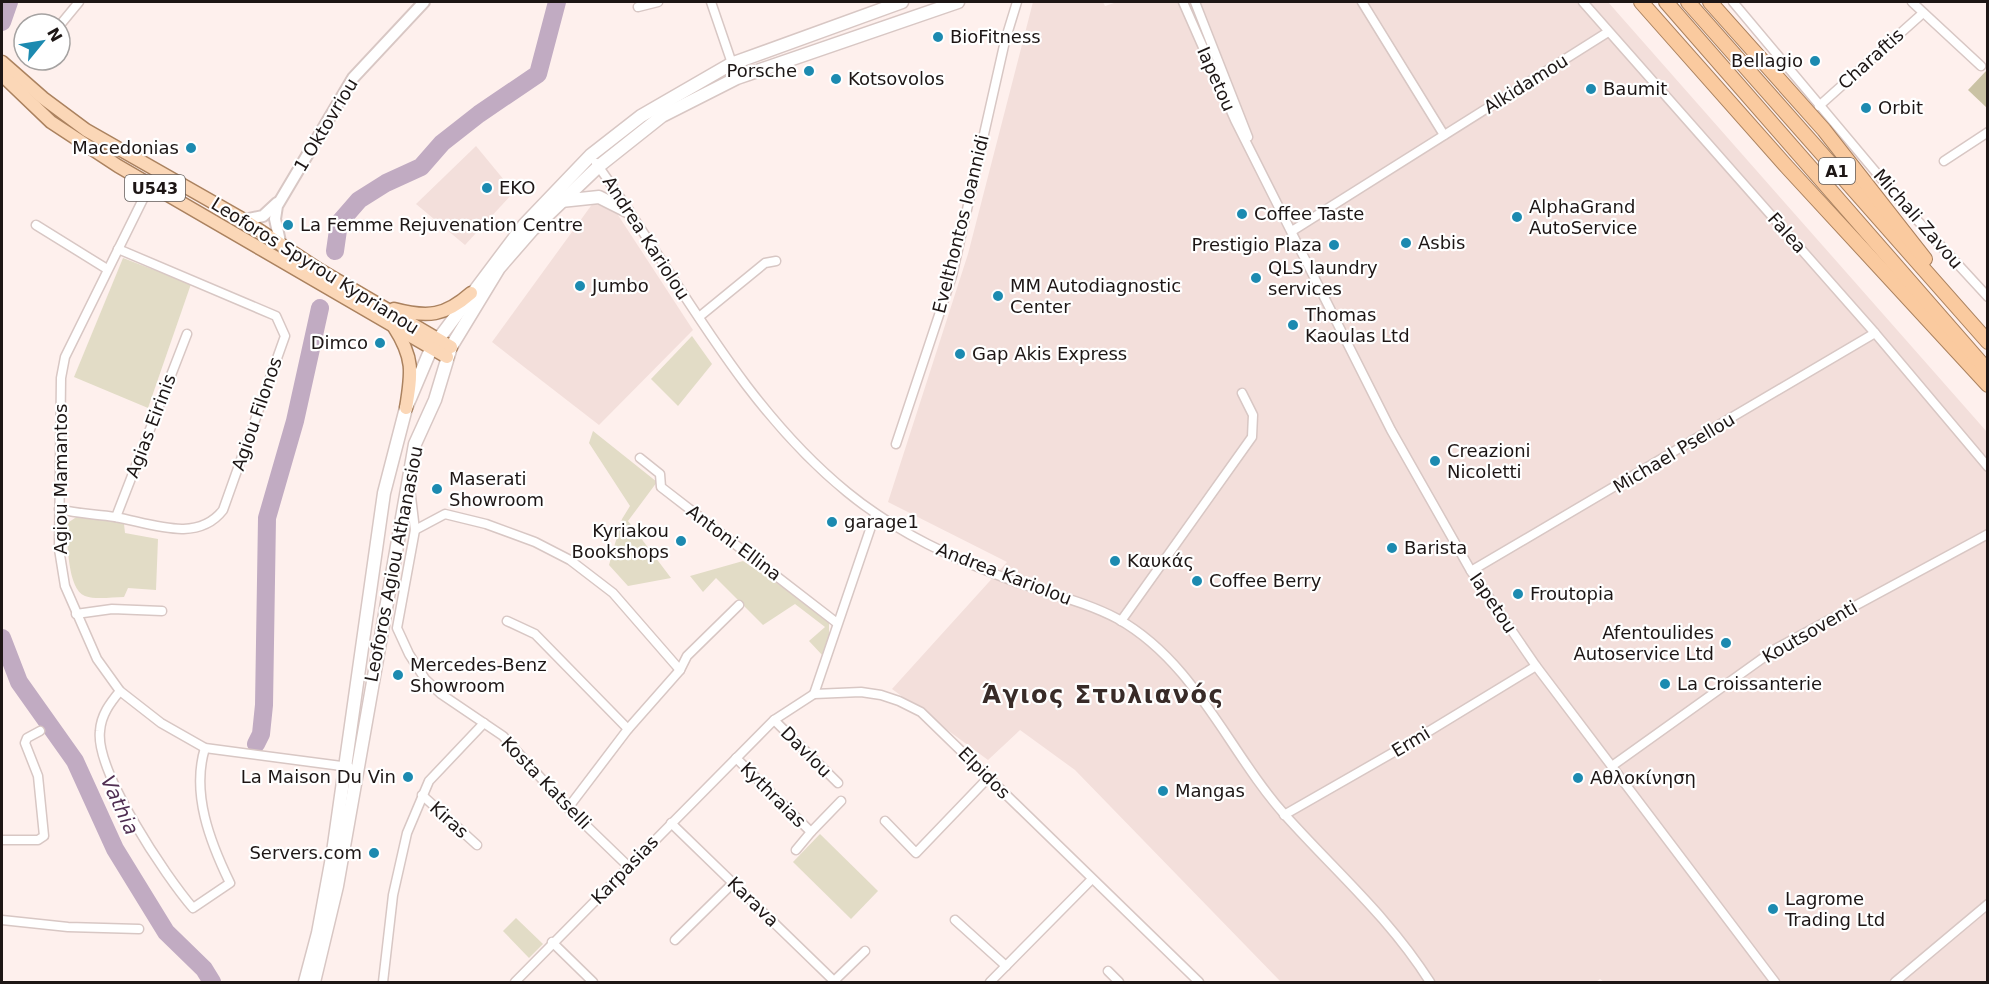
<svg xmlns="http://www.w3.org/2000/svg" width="1989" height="984" font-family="'DejaVu Sans',sans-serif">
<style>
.built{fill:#f3dfdb}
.green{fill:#e2dcc6}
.forest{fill:#cac2a4}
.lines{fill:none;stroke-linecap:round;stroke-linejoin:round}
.river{stroke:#c1abc2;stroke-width:18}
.minor-casing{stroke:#d8c7c4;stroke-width:11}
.tertiary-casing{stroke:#d8c7c4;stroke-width:14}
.secondary-casing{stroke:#d8c7c4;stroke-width:15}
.primary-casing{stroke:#ab825f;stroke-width:15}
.trunk-casing{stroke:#ab825f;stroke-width:16}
.minor{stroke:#fff;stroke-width:8}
.tertiary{stroke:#fff;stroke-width:10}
.secondary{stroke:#fff;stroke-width:12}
.primary{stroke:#fbd7b7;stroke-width:12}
.trunk{stroke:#faca9f;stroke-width:14}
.poi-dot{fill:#1c8ab0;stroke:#fff;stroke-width:2}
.labels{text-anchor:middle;stroke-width:4.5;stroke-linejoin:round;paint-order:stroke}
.shield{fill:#fff;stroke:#615c5b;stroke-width:1.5}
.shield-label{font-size:16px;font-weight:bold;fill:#1d1615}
.poi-label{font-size:18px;fill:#1d1615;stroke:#fff;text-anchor:start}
.street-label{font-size:18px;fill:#1d1615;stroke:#fff}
.water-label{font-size:20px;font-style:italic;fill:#502f52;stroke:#fff}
.district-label{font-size:24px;font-weight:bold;letter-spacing:1.5px;fill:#382b28;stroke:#fff}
</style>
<rect width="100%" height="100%" fill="#fef0ed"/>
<g class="built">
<path d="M 1033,2 L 1103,2 L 1105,6 L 1117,2 L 1608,2 L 1987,432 L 1987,982 L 1604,982 L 1600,979 L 1596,982 L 1281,982 L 1075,770 L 1020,730 L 988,760 L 892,689 L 1007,562 L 888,502 L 968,254 Z"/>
<path d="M 476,146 L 514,192 L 465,245 L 416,204 Z"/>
<path d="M 593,203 L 616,212 L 693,330 L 599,425 L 492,342 Z"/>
</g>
<g class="green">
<path d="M 123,258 L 191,284 L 148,408 L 74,377 Z"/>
<path d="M 692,336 L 712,364 L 678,406 L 651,379 Z"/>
<path d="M 593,431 L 657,482 L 628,521 L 671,578 L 628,586 L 609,565 L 622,519 L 630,506 L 589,443 Z"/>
<path d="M 81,514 L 124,524 L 125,533 L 158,539 L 156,590 L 128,588 L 124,597 C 112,597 96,600 85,596 C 67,589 68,542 66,524 Z"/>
<path d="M 743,561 L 829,618 L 829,641 L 823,656 L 809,641 L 825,627 L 795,604 L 763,625 L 716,578 L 703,592 L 690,576 Z"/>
<path d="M 820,834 L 878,891 L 851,919 L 793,862 Z"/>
<path d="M 516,918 L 543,944 L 529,958 L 503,931 Z"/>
</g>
<path class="forest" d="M 1987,70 L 1987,108 L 1968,90 Z"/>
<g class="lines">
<g class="river">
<path d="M 2,22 L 9,2"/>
<path d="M 335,251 L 339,223 L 359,200 L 386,183 L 421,167 L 442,143 L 479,114 L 538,74 L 557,2"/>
<path d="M 2,638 L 19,682 L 75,761 L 115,849 L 166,932 L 204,969 L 212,982"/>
<path d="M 256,744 L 261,734 L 264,705 L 267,518 L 295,421 L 320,308"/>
</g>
<defs>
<g id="minor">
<path d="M 711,2 L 737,78"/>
<path d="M 1183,2 L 1235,120 L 1391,430 L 1471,571 L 1536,666 L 1775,982"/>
<path d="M 1195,2 L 1248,137"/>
<path d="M 1362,2 L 1444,135"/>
<path d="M 1583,2 L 1875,333 L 1988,467"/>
<path d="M 1733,2 L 1906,208 L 1988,297"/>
<path d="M 1912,2 L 1981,66"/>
<path d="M 638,7 L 658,2"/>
<path d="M 60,25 L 79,2"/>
<path d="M 1819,106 L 1923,13"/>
<path d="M 1944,161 L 1988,132"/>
<path d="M 596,163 C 677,275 739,404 847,492 C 897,533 956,560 1016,582 C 1050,594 1086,602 1118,619 C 1196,663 1228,751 1285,815 C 1336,872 1388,916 1430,982"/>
<path d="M 150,185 L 65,357 L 61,378 L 59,549 L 65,586 L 97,659 L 120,691 L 161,723 L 205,748 L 349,767"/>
<path d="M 36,225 L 107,269"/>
<path d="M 1292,231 L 1608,32"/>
<path d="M 699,317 L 765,263 L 776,261"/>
<path d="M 896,444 L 952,276 L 1005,41 L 1017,2"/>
<path d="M 640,458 L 660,474 L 661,487 L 837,623"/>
<path d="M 410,488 L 415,530 L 397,628 L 409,654 L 425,679 L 441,694 L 503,736 L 568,808 L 629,867"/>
<path d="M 59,509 C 77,514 97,514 115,517 C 150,523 197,544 223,510 L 285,336 L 276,316 L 118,249"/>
<path d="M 116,517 L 187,334"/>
<path d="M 415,530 L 445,514 L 486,524 L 535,542 L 570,560 L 613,593 L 680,670"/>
<path d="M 1471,571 L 1875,333"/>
<path d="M 76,614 L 112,609 L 162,611"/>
<path d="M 507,621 L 535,634 L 628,729"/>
<path d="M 1121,621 L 1252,437 L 1253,415 L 1242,393"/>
<path d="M 120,691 C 110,703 101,715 100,731 C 95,771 166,877 193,908 L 230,883 C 210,842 191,793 205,748"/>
<path d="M 814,694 L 875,515"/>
<path d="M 774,720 L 838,783"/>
<path d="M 736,758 L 811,832 L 796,850"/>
<path d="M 1612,766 L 1777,648 L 1988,534"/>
<path d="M 422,795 L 477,845"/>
<path d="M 568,808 L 628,729 L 680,670 L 687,656 L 739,605"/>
<path d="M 1284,815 L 1408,744 L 1536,666"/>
<path d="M 885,821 L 916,853 L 988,778"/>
<path d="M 671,823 L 834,981"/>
<path d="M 811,832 L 841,801"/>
<path d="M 2,840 L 38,840 L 44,836 L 38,776 L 25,743 L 27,738 L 40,731"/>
<path d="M 2,920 L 68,927 L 139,929"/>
<path d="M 955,920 L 1006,966"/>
<path d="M 675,940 L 733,883"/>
<path d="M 552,942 L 593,982"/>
<path d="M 1108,971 L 1119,982"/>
<path d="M 383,982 L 393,895 L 407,833 L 429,781 L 484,723"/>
<path d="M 515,982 L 774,720 L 814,694 L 861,692 L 881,695 L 899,701 L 921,712 L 1199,982"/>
<path d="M 833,982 L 865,951"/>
<path d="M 990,982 L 1092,879"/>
<path d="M 1895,982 L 1988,904"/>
</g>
<g id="tertiary">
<path d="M 244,220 L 263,216 L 277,203"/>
<path d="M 281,246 L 275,219 L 277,206 L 353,78 L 424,2"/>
</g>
<g id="secondary">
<path d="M 561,201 L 599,197 L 627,211"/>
<path d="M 305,982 L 318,933 L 333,852 L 384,493 L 406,408 L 431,349 L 524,225 L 591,155 L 641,116 L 731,64 L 902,2"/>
<path d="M 314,982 L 337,886 L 415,444 L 435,400 L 451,347 L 499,268 L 532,230 L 599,166 L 662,116 L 737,78 L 958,2"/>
</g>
<g id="primary">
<path d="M 2,62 L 43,98 L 86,130 L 244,220 L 318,269 L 451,347"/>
<path d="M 2,75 L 51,122 L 118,166 L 447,357"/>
<path d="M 394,309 C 428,318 445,316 471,293"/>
<path d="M 394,327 C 414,358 412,372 406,408"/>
</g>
<g id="trunk">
<path d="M 1641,2 L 1787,167 L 1988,385"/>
<path d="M 1666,2 L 1988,371"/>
<path d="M 1688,2 L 1988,342"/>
<path d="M 1710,2 L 1824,130 L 1925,259"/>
</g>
</defs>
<use href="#minor" class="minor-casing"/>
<use href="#tertiary" class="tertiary-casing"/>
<use href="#secondary" class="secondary-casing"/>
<use href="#primary" class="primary-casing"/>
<use href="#trunk" class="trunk-casing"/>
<use href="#minor" class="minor"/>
<use href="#tertiary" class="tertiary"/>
<use href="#secondary" class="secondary"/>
<use href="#primary" class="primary"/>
<use href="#trunk" class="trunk"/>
</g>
<g class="poi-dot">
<circle cx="938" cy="37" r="6"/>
<circle cx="1815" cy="61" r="6"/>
<circle cx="809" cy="71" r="6"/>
<circle cx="836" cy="79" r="6"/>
<circle cx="1591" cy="89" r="6"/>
<circle cx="1866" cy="108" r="6"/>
<circle cx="191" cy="148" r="6"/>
<circle cx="487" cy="188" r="6"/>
<circle cx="1242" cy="214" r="6"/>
<circle cx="1517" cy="217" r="6"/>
<circle cx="288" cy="225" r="6"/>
<circle cx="1406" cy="243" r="6"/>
<circle cx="1334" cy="245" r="6"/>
<circle cx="1256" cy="278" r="6"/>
<circle cx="580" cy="286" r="6"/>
<circle cx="998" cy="296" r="6"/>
<circle cx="1293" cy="325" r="6"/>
<circle cx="380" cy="343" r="6"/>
<circle cx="960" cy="354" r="6"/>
<circle cx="1435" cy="461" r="6"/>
<circle cx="437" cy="489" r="6"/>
<circle cx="832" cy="522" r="6"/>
<circle cx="681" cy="541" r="6"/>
<circle cx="1392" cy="548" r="6"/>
<circle cx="1115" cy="561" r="6"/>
<circle cx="1197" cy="581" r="6"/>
<circle cx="1518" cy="594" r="6"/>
<circle cx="1726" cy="643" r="6"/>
<circle cx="398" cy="675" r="6"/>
<circle cx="1665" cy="684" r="6"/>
<circle cx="408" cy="777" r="6"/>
<circle cx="1578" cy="778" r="6"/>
<circle cx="1163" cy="791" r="6"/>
<circle cx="374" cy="853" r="6"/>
<circle cx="1773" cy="909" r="6"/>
</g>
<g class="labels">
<g class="shield">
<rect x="1819" y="158" width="36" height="26" rx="4.5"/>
<rect x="125" y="175" width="60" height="26" rx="4.5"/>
</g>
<g class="shield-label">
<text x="1837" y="177">A1</text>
<text x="155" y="194">U543</text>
</g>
<g class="poi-label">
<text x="950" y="43">BioFitness</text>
<text x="1803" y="67" text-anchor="end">Bellagio</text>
<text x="797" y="77" text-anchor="end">Porsche</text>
<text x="848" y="85">Kotsovolos</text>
<text x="1603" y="95">Baumit</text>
<text x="1878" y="114">Orbit</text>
<text x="179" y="154" text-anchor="end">Macedonias</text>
<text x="499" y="194">EKO</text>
<text x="1529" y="213">AlphaGrand<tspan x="1529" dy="21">AutoService</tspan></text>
<text x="1254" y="220">Coffee Taste</text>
<text x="300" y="231">La Femme Rejuvenation Centre</text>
<text x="1418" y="249">Asbis</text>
<text x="1322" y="251" text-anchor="end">Prestigio Plaza</text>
<text x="1268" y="274">QLS laundry<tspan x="1268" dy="21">services</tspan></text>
<text x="592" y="292">Jumbo</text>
<text x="1010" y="292">MM Autodiagnostic<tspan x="1010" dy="21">Center</tspan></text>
<text x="1305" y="321">Thomas<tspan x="1305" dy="21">Kaoulas Ltd</tspan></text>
<text x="368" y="349" text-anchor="end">Dimco</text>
<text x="972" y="360">Gap Akis Express</text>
<text x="1447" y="457">Creazioni<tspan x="1447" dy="21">Nicoletti</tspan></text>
<text x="449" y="485">Maserati<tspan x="449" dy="21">Showroom</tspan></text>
<text x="844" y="528">garage1</text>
<text x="669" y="537" text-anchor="end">Kyriakou<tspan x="669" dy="21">Bookshops</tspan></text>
<text x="1404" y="554">Barista</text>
<text x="1127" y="567">Καυκάς</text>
<text x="1209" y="587">Coffee Berry</text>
<text x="1530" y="600">Froutopia</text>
<text x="1714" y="639" text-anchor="end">Afentoulides<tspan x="1714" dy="21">Autoservice Ltd</tspan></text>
<text x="410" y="671">Mercedes-Benz<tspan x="410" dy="21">Showroom</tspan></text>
<text x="1677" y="690">La Croissanterie</text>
<text x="396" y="783" text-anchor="end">La Maison Du Vin</text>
<text x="1590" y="784">Αθλοκίνηση</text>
<text x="1175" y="797">Mangas</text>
<text x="362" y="859" text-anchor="end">Servers.com</text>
<text x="1785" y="905">Lagrome<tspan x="1785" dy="21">Trading Ltd</tspan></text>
</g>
<g class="street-label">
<text transform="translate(1871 59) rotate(-42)" y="6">Charaftis</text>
<text transform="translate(1216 79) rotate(66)" y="6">Iapetou</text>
<text transform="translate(1526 84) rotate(-32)" y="6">Alkidamou</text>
<text transform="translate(326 125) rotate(-59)" y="6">1 Oktovriou</text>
<text transform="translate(1918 219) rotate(49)" y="6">Michali Zavou</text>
<text transform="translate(961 224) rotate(-76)" y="6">Evelthontos Ioannidi</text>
<text transform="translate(1787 233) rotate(48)" y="6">Falea</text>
<text transform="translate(646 238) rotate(57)" y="6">Andrea Kariolou</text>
<text transform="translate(315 266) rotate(32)" y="6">Leoforos Spyrou Kyprianou</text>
<text transform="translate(257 414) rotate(-71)" y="6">Agiou Filonos</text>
<text transform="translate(151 426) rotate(-69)" y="6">Agias Eirinis</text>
<text transform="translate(1674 453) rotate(-31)" y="6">Michael Psellou</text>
<text transform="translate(61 479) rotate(-90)" y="6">Agiou Mamantos</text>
<text transform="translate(734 543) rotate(37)" y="6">Antoni Ellina</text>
<text transform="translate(394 564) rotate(-79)" y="6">Leoforos Agiou Athanasiou</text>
<text transform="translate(1004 574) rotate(21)" y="6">Andrea Kariolou</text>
<text transform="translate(1493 603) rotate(56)" y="6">Iapetou</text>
<text transform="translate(1810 632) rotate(-30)" y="6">Koutsoventi</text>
<text transform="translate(1411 742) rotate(-31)" y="6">Ermi</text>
<text transform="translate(806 752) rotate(45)" y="6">Davlou</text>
<text transform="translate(984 773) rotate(45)" y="6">Elpidos</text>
<text transform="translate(546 783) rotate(46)" y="6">Kosta Katselli</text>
<text transform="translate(773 795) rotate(45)" y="6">Kythraias</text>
<text transform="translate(449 820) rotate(42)" y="6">Kiras</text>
<text transform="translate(625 870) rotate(-46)" y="6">Karpasias</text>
<text transform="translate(753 902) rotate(44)" y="6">Karava</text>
</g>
<g class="water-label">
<text transform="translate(120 805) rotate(65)" y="7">Vathia</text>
</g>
<g class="district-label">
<text x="1103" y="703">Άγιος Στυλιανός</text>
</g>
</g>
<rect width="1989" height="984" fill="none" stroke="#1d1615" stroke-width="6"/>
<g transform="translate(42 42) rotate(60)"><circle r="28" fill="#ffffff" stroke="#a5a2a1" stroke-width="1.5"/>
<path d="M0-4.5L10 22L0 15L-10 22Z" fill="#1c8ab0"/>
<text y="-9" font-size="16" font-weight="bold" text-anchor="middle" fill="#1d1615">N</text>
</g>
</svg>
